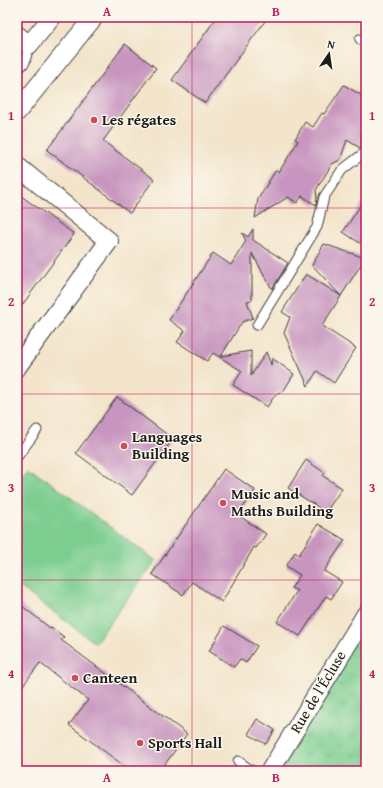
<svg xmlns="http://www.w3.org/2000/svg" width="383" height="788" font-family="'Gentium Book Plus',serif">
<style>
.grass{fill:url(#grass-tufts);stroke:#4c7456}
.green{fill:#7bcd8f;stroke:#4c7456}
.building{fill:#c795bf}
.lines{fill:none;stroke-linecap:round;stroke-linejoin:round}
.service-casing{stroke:#3c3a36;stroke-width:11}
.minor-casing{stroke:#3c3a36;stroke-width:20}
.service{stroke:#fff;stroke-width:9}
.minor{stroke:#fff;stroke-width:18}
.grid{fill:none;stroke:#c2185b;stroke-width:1;stroke-opacity:0.55}
.poi-dot{fill:#d1495b;stroke:#fbf7ec;stroke-width:1.5}
.labels{text-anchor:middle;stroke-width:3;stroke-linejoin:round;paint-order:stroke}
.poi-label{font-size:15px;font-weight:bold;fill:#1c1c1c;stroke:#fbf7ec;text-anchor:start}
.street-label{font-size:15px;fill:#1c1c1c;stroke:#fbf7ec}
.neatline{fill:none;stroke:#c2185b;stroke-width:1.5}
.grid-label{font-size:13px;text-anchor:middle;font-weight:bold;fill:#c2185b}
</style>
<defs>
<pattern id="grass-tufts" width="24" height="20" patternUnits="userSpaceOnUse"><rect width="24" height="20" fill="#7bcd8f"/><path d="M3 7l-1-3M5 7V3M7 7l1-3M15 17l-1-3M17 17v-4M19 17l1-3" fill="none" stroke="#6aaf7b"/></pattern>
</defs>
<rect width="100%" height="100%" fill="#fbf7ec"/>
<filter id="ink" filterUnits="userSpaceOnUse"><feTurbulence type="fractalNoise" baseFrequency=".025" numOctaves="2"/><feDisplacementMap in="SourceGraphic" scale="8" xChannelSelector="R" yChannelSelector="G"/><feConvolveMatrix kernelMatrix="1 2 1 2 8 2 1 2 1" color-interpolation-filters="sRGB"/></filter>
<filter id="wash" filterUnits="userSpaceOnUse"><feTurbulence type="fractalNoise" baseFrequency=".012" numOctaves="4" result="noise"/><feDisplacementMap in="SourceGraphic" scale="16" xChannelSelector="R" yChannelSelector="G"/><feGaussianBlur stdDeviation="0.9" result="paint"/><feColorMatrix in="noise" values="0 0 0 0 0 0 0 0 0 0 0 0 0 0 0 0 0 1.4 0 .05"/><feComposite in="paint" operator="in"/></filter>
<g filter="url(#wash)">
<rect width="100%" height="100%" fill="#f3e4ca"/>
<path class="grass" d="M 366,615 L 366,771 L 270,771 Z"/>
<path class="green" d="M 28,466 L 156,561 L 95,643 L 17,585 L 17,481 Z"/>
<g id="blocks">
<g class="building">
<path d="M 217,17 L 268,17 L 205,103 L 172,80 Z"/>
<path d="M 125,44 L 156,68 L 103,141 L 154,179 L 130,213 L 47,150 Z"/>
<path d="M 344,85 L 366,98 L 366,124 L 361,132 L 361,146 L 360,148 L 347,140 L 340,160 L 332,164 L 316,190 L 317,199 L 316,205 L 302,196 L 297,203 L 288,197 L 255,218 L 258,199 L 276,170 L 279,172 L 298,141 L 295,139 L 305,122 L 313,127 L 322,113 L 324,114 Z"/>
<path d="M 17,193 L 74,234 L 17,312 Z"/>
<path d="M 366,197 L 366,247 L 343,232 Z"/>
<path d="M 253,229 L 253,240 L 288,263 L 272,289 L 252,253 L 252,300 L 247,301 L 253,318 L 242,322 L 221,356 L 251,351 L 251,376 L 266,352 L 271,365 L 272,358 L 294,374 L 284,390 L 275,395 L 267,407 L 233,385 L 242,371 L 213,353 L 207,361 L 177,342 L 185,331 L 169,320 L 213,253 L 231,265 L 246,241 L 242,233 L 248,237 Z"/>
<path d="M 324,244 L 365,258 L 341,296 L 312,265 Z"/>
<path d="M 306,274 L 341,296 L 322,326 L 356,348 L 334,383 L 317,371 L 308,386 L 284,333 L 290,317 L 282,312 Z"/>
<path d="M 117,397 L 173,439 L 132,495 L 76,453 Z"/>
<path d="M 306,460 L 325,473 L 323,476 L 342,488 L 326,512 L 288,488 Z"/>
<path d="M 224,469 L 255,490 L 238,515 L 266,534 L 256,548 L 254,547 L 222,602 L 192,582 L 183,595 L 152,574 Z"/>
<path d="M 318,524 L 345,540 L 324,571 L 342,582 L 331,599 L 326,596 L 300,636 L 277,622 L 297,591 L 291,588 L 300,575 L 286,566 L 295,552 L 299,555 Z"/>
<path d="M 17,602 L 50,628 L 51,627 L 64,637 L 61,640 L 187,734 L 160,771 L 131,771 L 69,725 L 88,700 L 40,663 L 17,693 Z"/>
<path d="M 224,626 L 257,646 L 246,663 L 240,659 L 234,667 L 209,651 Z"/>
<path d="M 257,719 L 275,730 L 266,744 L 248,734 Z"/>
</g>
</g>
</g>
<g filter="url(#ink)">
<use href="#blocks" fill-opacity="0" stroke="#3c3a36" stroke-width="1"/>
<g class="lines">
<defs>
<g id="service">
<path d="M 360,39 L 366,44"/>
<path d="M 17,48 L 29,45 L 25,62 L 17,71"/>
<path d="M 257,325 L 317,227 L 324,197 L 342,170 L 364,153 L 366,150"/>
<path d="M 17,457 L 37,430"/>
<path d="M 238,761 L 252,771"/>
</g>
<g id="minor">
<path d="M 17,35 L 29,45 L 52,17"/>
<path d="M 17,112 L 94,17"/>
<path d="M 17,166 L 109,241 L 17,367"/>
<path d="M 270,771 L 366,614"/>
</g>
</defs>
<use href="#service" class="service-casing"/>
<use href="#minor" class="minor-casing"/>
<use href="#service" class="service"/>
<use href="#minor" class="minor"/>
</g>
</g>
<path class="grid" d="M 192,17 L 192,771M 17,208 L 366,208M 17,394 L 366,394M 17,580 L 366,580"/>
<g class="poi-dot">
<circle cx="94" cy="120" r="4"/>
<circle cx="124" cy="446" r="4"/>
<circle cx="223" cy="503" r="4"/>
<circle cx="75" cy="678" r="4"/>
<circle cx="140" cy="743" r="4"/>
</g>
<g class="labels">
<g class="poi-label">
<text x="102" y="125">Les régates</text>
<text x="132" y="442">Languages<tspan x="132" dy="17">Building</tspan></text>
<text x="231" y="499">Music and<tspan x="231" dy="17">Maths Building</tspan></text>
<text x="83" y="683">Canteen</text>
<text x="148" y="748">Sports Hall</text>
</g>
<g class="street-label">
<text transform="translate(318 692) rotate(-59)" y="5">Rue de l'Écluse</text>
</g>
</g>
<rect width="383" height="788" fill="none" stroke="#fbf7ec" stroke-width="44"/>
<g transform="translate(329 54) rotate(13)" stroke="#fbf7ec" stroke-width="3" paint-order="stroke">
<path d="M0-3L7 15L0 10L-7 15Z" fill="#1c1c1c"/>
<text y="-6" font-size="11" font-weight="bold" text-anchor="middle" fill="#1c1c1c">N</text>
</g>
<rect x="22" y="22" width="339" height="744" class="neatline"/>
<g class="grid-label">
<text x="107" y="16">A</text>
<text x="276" y="16">B</text>
<text x="11" y="120">1</text>
<text x="372" y="120">1</text>
<text x="11" y="306">2</text>
<text x="372" y="306">2</text>
<text x="11" y="492">3</text>
<text x="372" y="492">3</text>
<text x="11" y="678">4</text>
<text x="372" y="678">4</text>
<text x="107" y="782">A</text>
<text x="276" y="782">B</text>
</g>
</svg>
